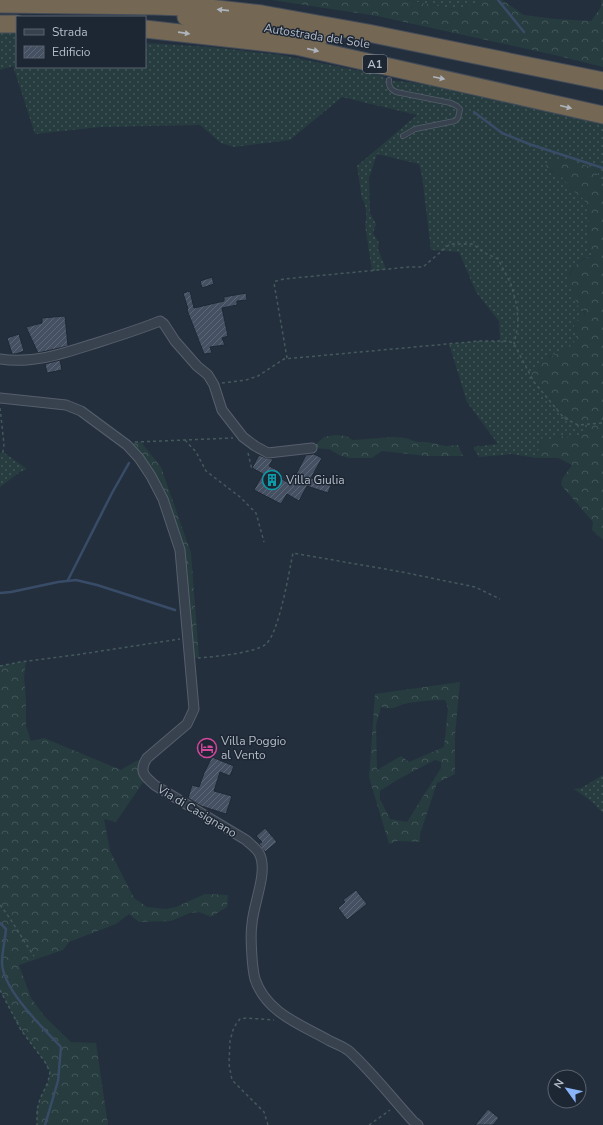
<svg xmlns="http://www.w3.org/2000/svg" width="603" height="1125" font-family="'Nunito Sans',sans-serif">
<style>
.grass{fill:url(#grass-dots)}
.forest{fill:url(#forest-crowns);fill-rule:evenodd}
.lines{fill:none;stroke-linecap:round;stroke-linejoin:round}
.stream{stroke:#394c67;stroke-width:2.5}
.building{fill:url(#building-hatch);stroke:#1f2835}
.lane-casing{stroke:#565f6c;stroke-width:6}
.street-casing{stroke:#565f6c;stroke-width:11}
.highway-casing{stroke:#434c59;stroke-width:19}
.path{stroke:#44595c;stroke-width:1.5;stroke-dasharray:3 3;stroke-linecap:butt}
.lane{stroke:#38414e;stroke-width:4.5}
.street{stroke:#38414e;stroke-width:9}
.highway{stroke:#746855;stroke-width:17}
.oneway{fill:#aeb4bd}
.labels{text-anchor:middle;stroke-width:3;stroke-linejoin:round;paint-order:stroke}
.shield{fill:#1d2633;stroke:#878f9c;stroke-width:1}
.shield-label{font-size:11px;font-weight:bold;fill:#b4bcc9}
.street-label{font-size:12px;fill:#b4bcc9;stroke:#1d2633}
.poi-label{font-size:12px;fill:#b4bcc9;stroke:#1d2633;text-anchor:start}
</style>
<defs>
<pattern id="grass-dots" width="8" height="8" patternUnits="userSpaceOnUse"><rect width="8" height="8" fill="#263c3f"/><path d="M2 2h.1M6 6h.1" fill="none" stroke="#435659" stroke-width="1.8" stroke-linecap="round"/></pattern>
<pattern id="forest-crowns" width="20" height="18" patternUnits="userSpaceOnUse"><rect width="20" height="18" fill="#263c3f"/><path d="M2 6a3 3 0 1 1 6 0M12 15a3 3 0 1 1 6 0" fill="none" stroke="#435659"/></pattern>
<pattern id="building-hatch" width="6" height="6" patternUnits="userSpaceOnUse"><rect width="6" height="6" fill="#455162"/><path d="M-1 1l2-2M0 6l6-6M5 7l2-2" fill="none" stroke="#5d6877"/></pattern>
</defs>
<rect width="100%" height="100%" fill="#242f3e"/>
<g class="grass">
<path d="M 406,0 L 480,0 L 478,4 L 453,9 Z"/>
<path d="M 0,32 L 17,32 L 17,67 L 145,67 L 145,43 L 211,47 L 281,55 L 380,75 L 389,80 L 432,85 L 603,122 L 603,180 L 596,178 L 599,170 L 546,168 L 563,178 L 573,191 L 584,199 L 587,210 L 589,236 L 589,249 L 594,256 C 581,256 577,264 569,274 L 585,315 L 574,325 L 576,340 L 569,348 L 550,356 L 534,382 L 564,418 L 578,425 L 587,425 L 589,431 L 571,438 L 561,436 L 551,440 L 543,437 L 536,458 L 512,454 L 479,457 L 473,447 L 498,444 L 467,402 L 449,344 L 480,341 L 500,341 L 499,321 L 476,292 L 459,252 L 431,250 L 422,176 L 419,164 L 377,154 L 369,178 L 370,213 L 376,224 L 373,233 L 379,243 L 378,249 L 386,269 L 372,271 L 365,225 C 367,218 367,205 362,199 L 357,166 L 417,115 L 342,97 L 290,140 L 234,147 L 221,143 L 200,125 L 100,127 L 35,134 L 13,66 L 0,70 Z"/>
<path d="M 3,452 L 27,469 L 20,472 L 0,487 L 0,453 Z"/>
<path d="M 603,775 L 603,813 L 591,801 L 574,789 L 581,788 Z"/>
</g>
<g class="forest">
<path d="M 272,0 L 406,0 L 453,9 L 478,4 L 480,0 L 502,0 L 524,15 L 555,19 L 591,21 L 601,7 L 601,0 L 603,0 L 603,67 L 559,56 L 377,16 Z"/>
<path d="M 559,158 L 599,169 L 596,178 L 603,180 L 603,540 L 592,530 L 593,522 L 561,485 L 562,479 L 572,465 L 558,458 L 536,458 L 543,437 L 551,440 L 561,436 L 571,438 L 589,431 L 587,425 L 578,425 L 564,418 L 534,382 L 530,376 L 537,365 L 541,362 L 559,352 L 569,348 L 576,340 L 574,325 L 579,318 L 585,315 L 584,310 L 579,308 L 567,281 C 572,268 580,257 594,256 L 589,249 L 589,236 L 587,210 L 584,199 L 573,191 L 563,178 L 545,167 L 550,160 Z"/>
<path d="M 335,435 L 346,436 L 353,440 L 393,437 L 406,438 L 417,442 L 427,442 L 446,446 L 458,445 L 463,456 L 427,456 L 382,451 L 372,458 L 349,458 L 339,455 L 329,449 L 312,448 L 324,437 Z"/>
<path d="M 141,442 L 161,467 L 191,553 L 199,658 L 190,658 L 180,550 L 163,499 L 123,443 Z"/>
<path d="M 26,661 L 24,677 L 26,700 L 26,726 L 31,741 L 44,738 L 121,770 L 136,761 L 147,758 L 146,778 L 116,822 L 104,819 L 110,851 L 134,898 L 147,907 L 166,909 L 176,907 L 205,894 L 228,895 L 227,907 L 211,917 L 199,912 L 190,913 L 171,921 L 139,922 L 129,914 L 116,924 L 69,942 L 63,950 L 19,965 L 31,998 L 45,1017 L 71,1042 L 96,1043 L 108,1125 L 37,1125 L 37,1110 L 40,1099 L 48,1082 L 50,1072 L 45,1062 L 21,1030 L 0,990 L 0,666 Z"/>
<path d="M 460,682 L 455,735 L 455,774 L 437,783 L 420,834 L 420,842 L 397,841 L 389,844 L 369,777 L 375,694 ZM 445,700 L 448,708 L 444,747 L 409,762 L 401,756 L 377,770 L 376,725 L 381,707 C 396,711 396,705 409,703 C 420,701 433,700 445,700 ZM 435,760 L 441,762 L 441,768 L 407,822 L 390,819 L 380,799 L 380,791 L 397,780 Z"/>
</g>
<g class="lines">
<g class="stream">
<path d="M 498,0 L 524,32"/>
<path d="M 474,112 L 502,133 L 529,144 L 603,168"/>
<path d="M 68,580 L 112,493 L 129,463"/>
<path d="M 0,593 L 11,592 L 58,582 L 76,580 L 97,585 L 175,610"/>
<path d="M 0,923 L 6,929 C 5,940 2,952 2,963 C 3,990 43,1028 61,1047 L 58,1081 L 45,1125"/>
</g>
</g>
<g class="building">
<path d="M 212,277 L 214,284 L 202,288 L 200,281 Z"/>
<path d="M 190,291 L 194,308 L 224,301 L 224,297 L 246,293 L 247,300 L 237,301 L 237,305 L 222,308 L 228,336 L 222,338 L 225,345 L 210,347 L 212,353 L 204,354 L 187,310 L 188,309 L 183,293 Z"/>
<path d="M 65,316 L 68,346 L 38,353 L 26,327 L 42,323 L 42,318 Z"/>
<path d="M 19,334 L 24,351 L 16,354 L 12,354 L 7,338 Z"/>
<path d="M 60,360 L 62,370 L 47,373 L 45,364 Z"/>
<path d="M 314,454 L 322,458 L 311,478 L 331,485 L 328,493 L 307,486 L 299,501 L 287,494 L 281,504 L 254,490 L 263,474 L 252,468 L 259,455 L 266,458 L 273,459 L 269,466 L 279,471 L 276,476 L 291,484 L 306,455 Z"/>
<path d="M 212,757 L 234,766 L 230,776 L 220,772 L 214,791 L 232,796 L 226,814 L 201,806 L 188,798 L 192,785 L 199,787 L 204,773 Z"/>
<path d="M 265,828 L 277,842 L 265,852 L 259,844 L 262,842 L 256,836 Z"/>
<path d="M 356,890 L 367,904 L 347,920 L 338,908 L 345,902 L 343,900 Z"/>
<path d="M 488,1109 L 499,1118 L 493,1125 L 475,1125 Z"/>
</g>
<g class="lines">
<defs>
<path id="lane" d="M 389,80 C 389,87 390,89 396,92 L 451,103 L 457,106 L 460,109 L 458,118 L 455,121 L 415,129 L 403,136"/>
<g id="street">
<path d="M 0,359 C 32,364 62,354 93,344 C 115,337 138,330 160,321 L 164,324 L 175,341 L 197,366 L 208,375 L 214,385 L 222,410 L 243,437 L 255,446 L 268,453 L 312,448"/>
<path d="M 0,398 L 66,405 L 81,411 L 127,445 L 139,458 L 151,476 L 163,499 L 180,550 L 194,709 L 187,724 L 147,758 C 138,772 145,777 156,786 L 246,840 C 250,844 256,848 259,853 C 269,871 253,904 252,924 C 250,935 252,968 255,979 C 266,1013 302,1025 330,1041 C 336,1044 344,1047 349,1051 C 372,1072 392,1098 413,1121 L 418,1125"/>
</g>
<g id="highway">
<path d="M 0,4 L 155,6 L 209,8 L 262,14 L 368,33 L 603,81"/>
<path d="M 186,17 L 262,27 L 322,36"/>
<path d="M 0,24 L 17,24"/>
<path d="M 145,29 L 296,46 L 603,115"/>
</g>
</defs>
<use href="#lane" class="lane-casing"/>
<use href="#street" class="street-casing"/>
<use href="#highway" class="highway-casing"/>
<g class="path">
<path d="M 287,358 L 274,283 L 276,281 L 284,279 L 409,267 L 423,267 L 450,244 L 473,244 L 483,252 L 498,259 L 511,284 L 517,306 L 518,325 L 514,344"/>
<path d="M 222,383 L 246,380 L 258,376 L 284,359 L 480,341 L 509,341 L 514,344 L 534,382 L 564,418 L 578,425 L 603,423"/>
<path d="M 0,408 L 4,444 L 3,452 L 0,453"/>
<path d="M 185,440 L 196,452 L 206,471 L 240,497 L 256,513 L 264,542"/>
<path d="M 135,442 L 233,438"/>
<path d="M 248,453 L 252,470"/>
<path d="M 198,658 C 212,657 256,653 266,644 C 279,633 289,572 293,553 L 402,572 L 475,587 L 500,599"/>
<path d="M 0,666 L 20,662 L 75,655 L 180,639"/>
<path d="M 0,905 C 13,921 22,939 34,956"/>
<path d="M 0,990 L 21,1030 L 45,1062 L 50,1072 L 48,1082 L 40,1099 L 37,1110 L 37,1125"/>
<path d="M 268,1125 L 264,1112 L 232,1080 L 229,1064 L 230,1041 L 233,1030 L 236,1024 L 240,1019 L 246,1018 L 274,1020"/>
<path d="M 369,1125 L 390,1110"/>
</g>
<use href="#lane" class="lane"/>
<use href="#street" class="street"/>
<use href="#highway" class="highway"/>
</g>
<defs><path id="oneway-solid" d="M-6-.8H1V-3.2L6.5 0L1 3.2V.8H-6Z"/></defs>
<g class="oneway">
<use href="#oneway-solid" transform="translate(223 10) rotate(-174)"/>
<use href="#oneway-solid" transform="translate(184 33) rotate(8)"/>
<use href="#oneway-solid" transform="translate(313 50) rotate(13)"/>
<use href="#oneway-solid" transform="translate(439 78) rotate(12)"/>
<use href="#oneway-solid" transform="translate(566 107) rotate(14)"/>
</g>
<defs>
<symbol id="building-ring" viewBox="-11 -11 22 22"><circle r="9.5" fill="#1d2633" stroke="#0f9aa8" stroke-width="1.5"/><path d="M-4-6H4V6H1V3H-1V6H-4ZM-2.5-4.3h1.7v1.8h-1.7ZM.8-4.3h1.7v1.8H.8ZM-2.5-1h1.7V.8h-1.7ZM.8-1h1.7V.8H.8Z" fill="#0f9aa8"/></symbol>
<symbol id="hotel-ring" viewBox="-11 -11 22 22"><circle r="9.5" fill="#1d2633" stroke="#d1479c" stroke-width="1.5"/><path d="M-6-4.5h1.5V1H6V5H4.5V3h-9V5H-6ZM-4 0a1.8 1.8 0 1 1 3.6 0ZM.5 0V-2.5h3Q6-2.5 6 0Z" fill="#d1479c"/></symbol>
</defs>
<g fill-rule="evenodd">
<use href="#building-ring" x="261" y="469" width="22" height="22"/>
<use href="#hotel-ring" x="196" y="737" width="22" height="22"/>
</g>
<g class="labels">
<rect class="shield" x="363" y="55" width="24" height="18" rx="3"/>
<g class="shield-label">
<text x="375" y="68">A1</text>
</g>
<g class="street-label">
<text transform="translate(317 36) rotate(9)" y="4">Autostrada del Sole</text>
<text transform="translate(197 811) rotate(31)" y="4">Via di Casignano</text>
</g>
<g class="poi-label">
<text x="286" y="484">Villa Giulia</text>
<text x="221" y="745">Villa Poggio<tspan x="221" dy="14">al Vento</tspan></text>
</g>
</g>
<rect x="16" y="16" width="130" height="52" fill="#1d2633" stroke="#59626f"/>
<rect x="24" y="29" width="20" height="6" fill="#38414e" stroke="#59626f"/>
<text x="52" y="36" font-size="12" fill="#b4bcc9">Strada</text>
<rect x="24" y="46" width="20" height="12" fill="url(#building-hatch)" stroke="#59626f"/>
<text x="52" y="56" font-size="12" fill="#b4bcc9">Edificio</text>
<g transform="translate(567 1089) rotate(303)"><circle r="19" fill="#1d2633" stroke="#59626f"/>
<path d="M0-3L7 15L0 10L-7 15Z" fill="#8ab4f8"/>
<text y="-6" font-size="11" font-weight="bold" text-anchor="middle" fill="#b4bcc9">N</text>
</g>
</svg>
